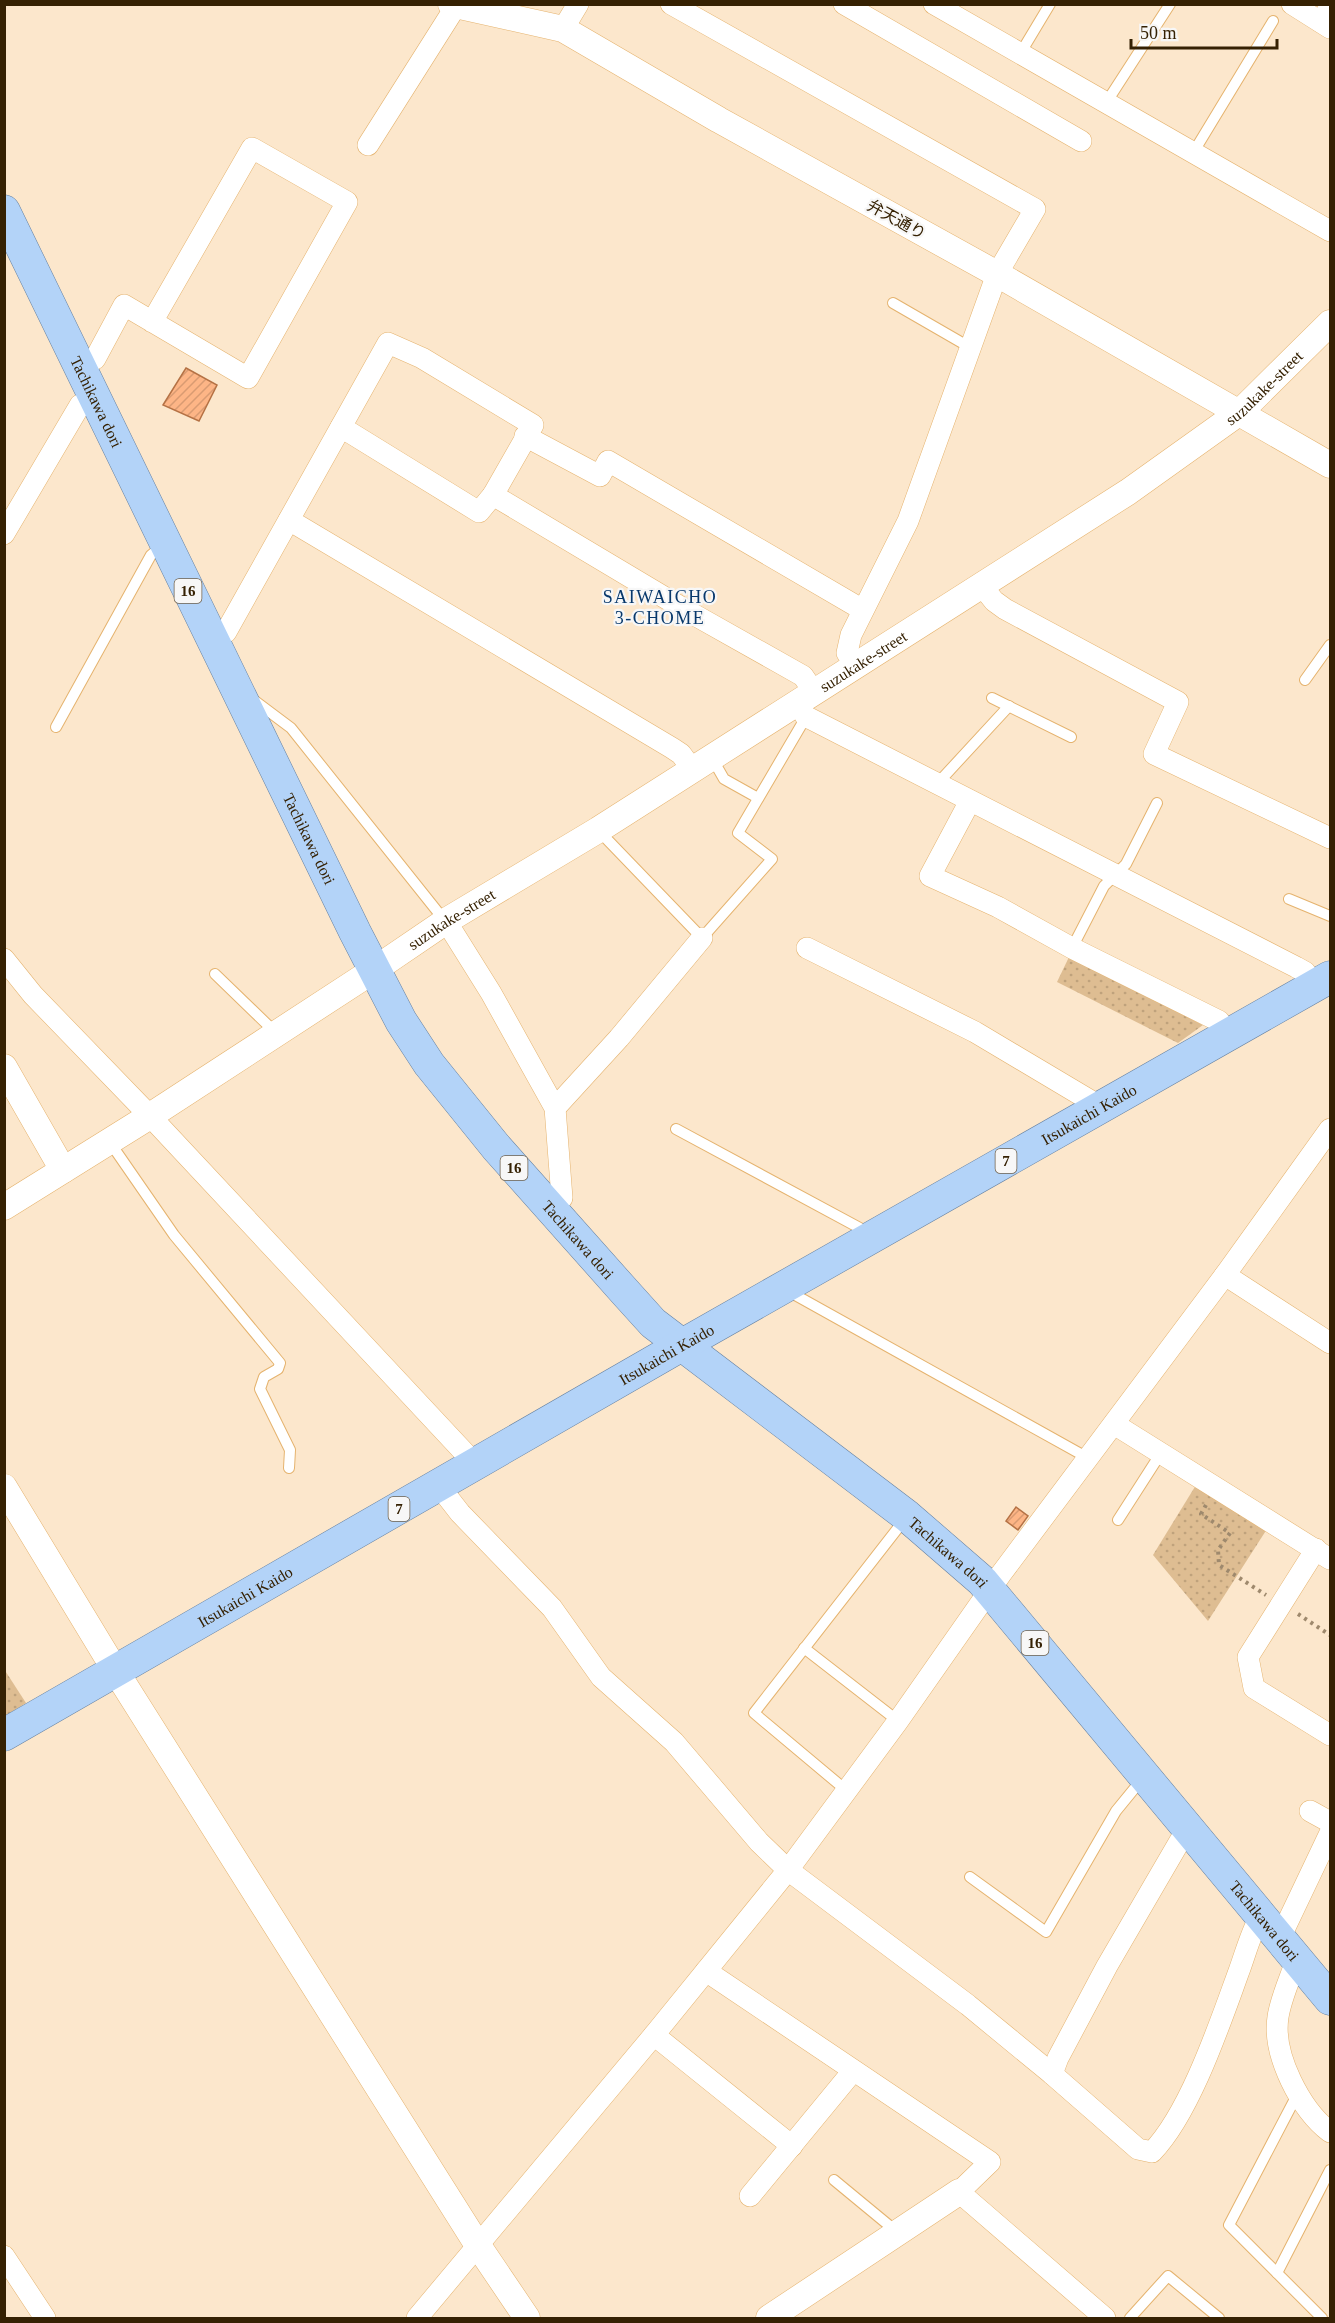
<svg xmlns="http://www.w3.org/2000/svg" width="1335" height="2323" font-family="'Times New Roman','Noto Sans JP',serif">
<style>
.park{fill:url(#park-dots)}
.building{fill:url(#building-hatch);stroke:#b57245;stroke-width:1.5}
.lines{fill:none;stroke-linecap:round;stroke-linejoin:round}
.service-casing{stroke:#e5b36e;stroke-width:12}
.minor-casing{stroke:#e5b36e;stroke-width:22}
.tertiary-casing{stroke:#e5b36e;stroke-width:27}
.primary-casing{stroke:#6681a0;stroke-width:33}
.path{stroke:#9e896d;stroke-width:4;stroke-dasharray:3 4.5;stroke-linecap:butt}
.service{stroke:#fff;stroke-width:10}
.minor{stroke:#fff;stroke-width:21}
.tertiary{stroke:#fff;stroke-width:26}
.primary{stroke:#b3d3f8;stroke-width:32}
.labels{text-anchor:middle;stroke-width:4.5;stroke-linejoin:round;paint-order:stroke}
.shield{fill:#f7f7f7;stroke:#6f614c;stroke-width:1.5}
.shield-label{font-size:15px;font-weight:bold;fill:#352103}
.street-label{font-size:16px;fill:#352103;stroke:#f7f7f7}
.neighbourhood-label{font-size:18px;letter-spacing:1.5px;fill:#08386b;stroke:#f7f7f7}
</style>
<defs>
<pattern id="park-dots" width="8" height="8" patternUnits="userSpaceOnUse" patternTransform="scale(1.5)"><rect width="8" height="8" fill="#debd92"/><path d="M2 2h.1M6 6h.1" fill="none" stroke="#bfa27c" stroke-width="1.8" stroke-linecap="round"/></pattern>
<pattern id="building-hatch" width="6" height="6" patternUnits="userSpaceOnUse" patternTransform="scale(1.5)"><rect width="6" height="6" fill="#fdb586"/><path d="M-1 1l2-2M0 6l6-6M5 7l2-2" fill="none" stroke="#d99b72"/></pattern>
</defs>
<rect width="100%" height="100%" fill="#fce7cc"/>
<g class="park">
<path d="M 1069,957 L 1203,1025 L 1178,1043 L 1057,982 Z"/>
<path d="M 1196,1485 L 1267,1529 L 1208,1621 L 1153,1555 Z"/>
<path d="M 4,1669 L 26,1703 L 5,1716 L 4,1716 Z"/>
</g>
<g class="building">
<path d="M 186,368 L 217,385 L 199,421 L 163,405 Z"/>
<path d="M 1016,1507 L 1028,1516 L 1018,1530 L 1006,1521 Z"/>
</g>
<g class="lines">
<defs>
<g id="service">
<path d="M 1020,54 L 1050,4"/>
<path d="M 1106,103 L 1170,4"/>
<path d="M 1193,153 L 1273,21"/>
<path d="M 893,303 L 971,348"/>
<path d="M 1305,680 L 1330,645"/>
<path d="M 251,698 L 291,728 L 445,921"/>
<path d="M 992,698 L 1071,737"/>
<path d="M 56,727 L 151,555 L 163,545"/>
<path d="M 712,758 L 724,779 L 758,798"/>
<path d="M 937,784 L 1009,706"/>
<path d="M 598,830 L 702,938 L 772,859 L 738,833 L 806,717"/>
<path d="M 1289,899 L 1330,916"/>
<path d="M 1072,948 L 1104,886 L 1126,864 L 1157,803"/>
<path d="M 215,974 L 276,1033"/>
<path d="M 676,1129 L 869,1233"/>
<path d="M 109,1141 L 174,1235 L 280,1363 L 278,1369 L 264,1377 L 260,1389 L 290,1450 L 289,1468"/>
<path d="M 788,1291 L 1088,1458"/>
<path d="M 1118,1520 L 1161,1453"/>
<path d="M 804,1648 L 898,1721"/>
<path d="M 847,1791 L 754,1713 L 905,1519"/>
<path d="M 970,1877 L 1046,1932 L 1116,1811 L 1143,1778"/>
<path d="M 1297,2095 L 1229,2225 L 1322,2318"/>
<path d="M 834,2180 L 897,2232"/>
<path d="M 1277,2273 L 1330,2170"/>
<path d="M 1130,2318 L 1168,2276 L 1219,2318"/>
</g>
<g id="minor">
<path d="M 671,4 L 1035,209 L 997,274 L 908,521 L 851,635 L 847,653 L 855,665"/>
<path d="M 844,4 L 1081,141"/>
<path d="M 934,4 L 1330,231"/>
<path d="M 1292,4 L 1330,28"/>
<path d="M 1321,22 L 1330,7"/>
<path d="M 563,29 L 578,4"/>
<path d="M 368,145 L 456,6"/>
<path d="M 80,365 L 95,359 L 124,305 L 248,378 L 347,202 L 252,148 L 152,322"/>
<path d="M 341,427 L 479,512 L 493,495 L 684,609 L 803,676 L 814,692"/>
<path d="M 525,436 L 600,476 L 608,461 L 863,610"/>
<path d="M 289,520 L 672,748 L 681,754 L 692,769"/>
<path d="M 4,534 L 80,405 L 95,396"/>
<path d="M 982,586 L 994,601 L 1005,609 L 1178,702 L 1154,754 L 1330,838"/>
<path d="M 211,639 L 226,632 L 388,343 L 422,358 L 533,425 L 493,495"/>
<path d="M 798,703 L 806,717 L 811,719 L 1296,967 L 1305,972 L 1314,986"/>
<path d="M 970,801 L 930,876 L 998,907 L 1072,948 L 1219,1021 L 1228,1036"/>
<path d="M 446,921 L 491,993 L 555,1108 L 562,1198 L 551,1209"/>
<path d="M 807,948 L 975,1032 L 1101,1107"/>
<path d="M 4,959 L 33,995 L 150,1116 L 476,1465"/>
<path d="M 555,1108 L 619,1038 L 702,938"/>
<path d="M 1225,1275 L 1330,1343"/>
<path d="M 1114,1424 L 1330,1559"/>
<path d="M 439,1486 L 460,1513 L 552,1608 L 601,1677 L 674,1742 L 759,1842 L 788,1870 L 968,2005 L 1052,2074 L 1138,2149 L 1152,2152 C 1190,2113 1220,2023 1239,1971 C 1246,1952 1251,1932 1261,1915"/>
<path d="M 1316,1549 L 1248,1657 L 1254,1688 L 1330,1735"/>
<path d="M 1310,1811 L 1330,1822"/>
<path d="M 1280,1938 L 1330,1833"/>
<path d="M 1297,1958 C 1291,1977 1281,1997 1278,2017 C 1272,2055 1301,2110 1330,2132"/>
<path d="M 706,1971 L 990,2162 L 959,2192 L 1105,2318"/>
<path d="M 654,2035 L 792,2146"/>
<path d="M 1052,2074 L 1058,2058 L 1107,1966 L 1181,1839 L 1190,1830"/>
<path d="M 750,2196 L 853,2071"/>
<path d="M 4,2256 L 45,2318"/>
<path d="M 417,2318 L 654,2035 L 788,1870 L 898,1721 L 1001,1574 L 1225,1275 L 1330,1129"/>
</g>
<g id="tertiary">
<path d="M 451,4 L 563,29 L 719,120 L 997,274 L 1330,465"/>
<path d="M 4,1067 L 63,1170"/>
<path id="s1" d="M 4,1207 L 150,1116 L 374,970 L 446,921 L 598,830 L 1128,492 L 1240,412 L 1330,323"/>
<path d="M 4,1487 L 115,1670 L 477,2244 L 527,2318"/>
<path d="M 769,2318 L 959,2192"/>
</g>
<g id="primary">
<path id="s2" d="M 4,211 L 355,932 L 401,1021 L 429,1064 L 496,1147 L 625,1292 L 653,1323 L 907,1516 L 982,1581 L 1330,1999"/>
<path id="s3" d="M 4,1735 L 682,1345 L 1330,977"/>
</g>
</defs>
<use href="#service" class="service-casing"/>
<use href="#minor" class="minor-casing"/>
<use href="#tertiary" class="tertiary-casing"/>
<use href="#primary" class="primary-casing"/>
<g class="path">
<path d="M 1206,1505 L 1201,1514 L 1230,1533 L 1218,1550 L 1219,1565 L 1266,1595"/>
<path d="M 1298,1614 L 1330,1635"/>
</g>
<use href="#service" class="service"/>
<use href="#minor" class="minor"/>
<use href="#tertiary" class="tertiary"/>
<use href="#primary" class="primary"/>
</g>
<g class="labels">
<g class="shield">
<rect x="174.5" y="579" width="27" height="24" rx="4.5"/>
<rect x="995.5" y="1149" width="21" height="24" rx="4.5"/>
<rect x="500.5" y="1156" width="27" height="24" rx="4.5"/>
<rect x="388.5" y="1497" width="21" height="24" rx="4.5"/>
<rect x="1021.5" y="1631" width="27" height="24" rx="4.5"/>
</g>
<g class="shield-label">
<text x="188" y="596">16</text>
<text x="1006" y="1166">7</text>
<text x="514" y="1173">16</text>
<text x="399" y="1514">7</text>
<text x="1035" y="1648">16</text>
</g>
<g class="street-label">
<text transform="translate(897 219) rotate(29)" y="6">弁天通り</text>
<text dy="6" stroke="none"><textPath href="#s1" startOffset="1504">suzukake-street</textPath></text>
<text dy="6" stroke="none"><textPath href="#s2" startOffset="212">Tachikawa dori</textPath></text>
<text dy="6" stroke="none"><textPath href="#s1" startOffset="1018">suzukake-street</textPath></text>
<text dy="6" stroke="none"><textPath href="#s2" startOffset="698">Tachikawa dori</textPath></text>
<text dy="6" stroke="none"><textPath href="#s1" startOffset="532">suzukake-street</textPath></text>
<text dy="6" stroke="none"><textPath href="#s3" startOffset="1250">Itsukaichi Kaido</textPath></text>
<text dy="6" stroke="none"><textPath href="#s2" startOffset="1184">Tachikawa dori</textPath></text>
<text dy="6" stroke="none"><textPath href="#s3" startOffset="764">Itsukaichi Kaido</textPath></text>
<text dy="6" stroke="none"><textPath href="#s2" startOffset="1670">Tachikawa dori</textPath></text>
<text dy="6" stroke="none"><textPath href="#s3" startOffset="278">Itsukaichi Kaido</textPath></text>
<text dy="6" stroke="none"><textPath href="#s2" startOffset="2156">Tachikawa dori</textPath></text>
</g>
<g class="neighbourhood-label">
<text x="660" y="603">SAIWAICHO<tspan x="660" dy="21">3-CHOME</tspan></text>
</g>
</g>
<rect width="1335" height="2323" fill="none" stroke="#352103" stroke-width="12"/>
<path d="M1131 39v9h146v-9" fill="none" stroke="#352103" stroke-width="3"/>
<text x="1140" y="39" font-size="18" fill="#352103" stroke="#f7f7f7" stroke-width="4.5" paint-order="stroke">50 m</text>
</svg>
